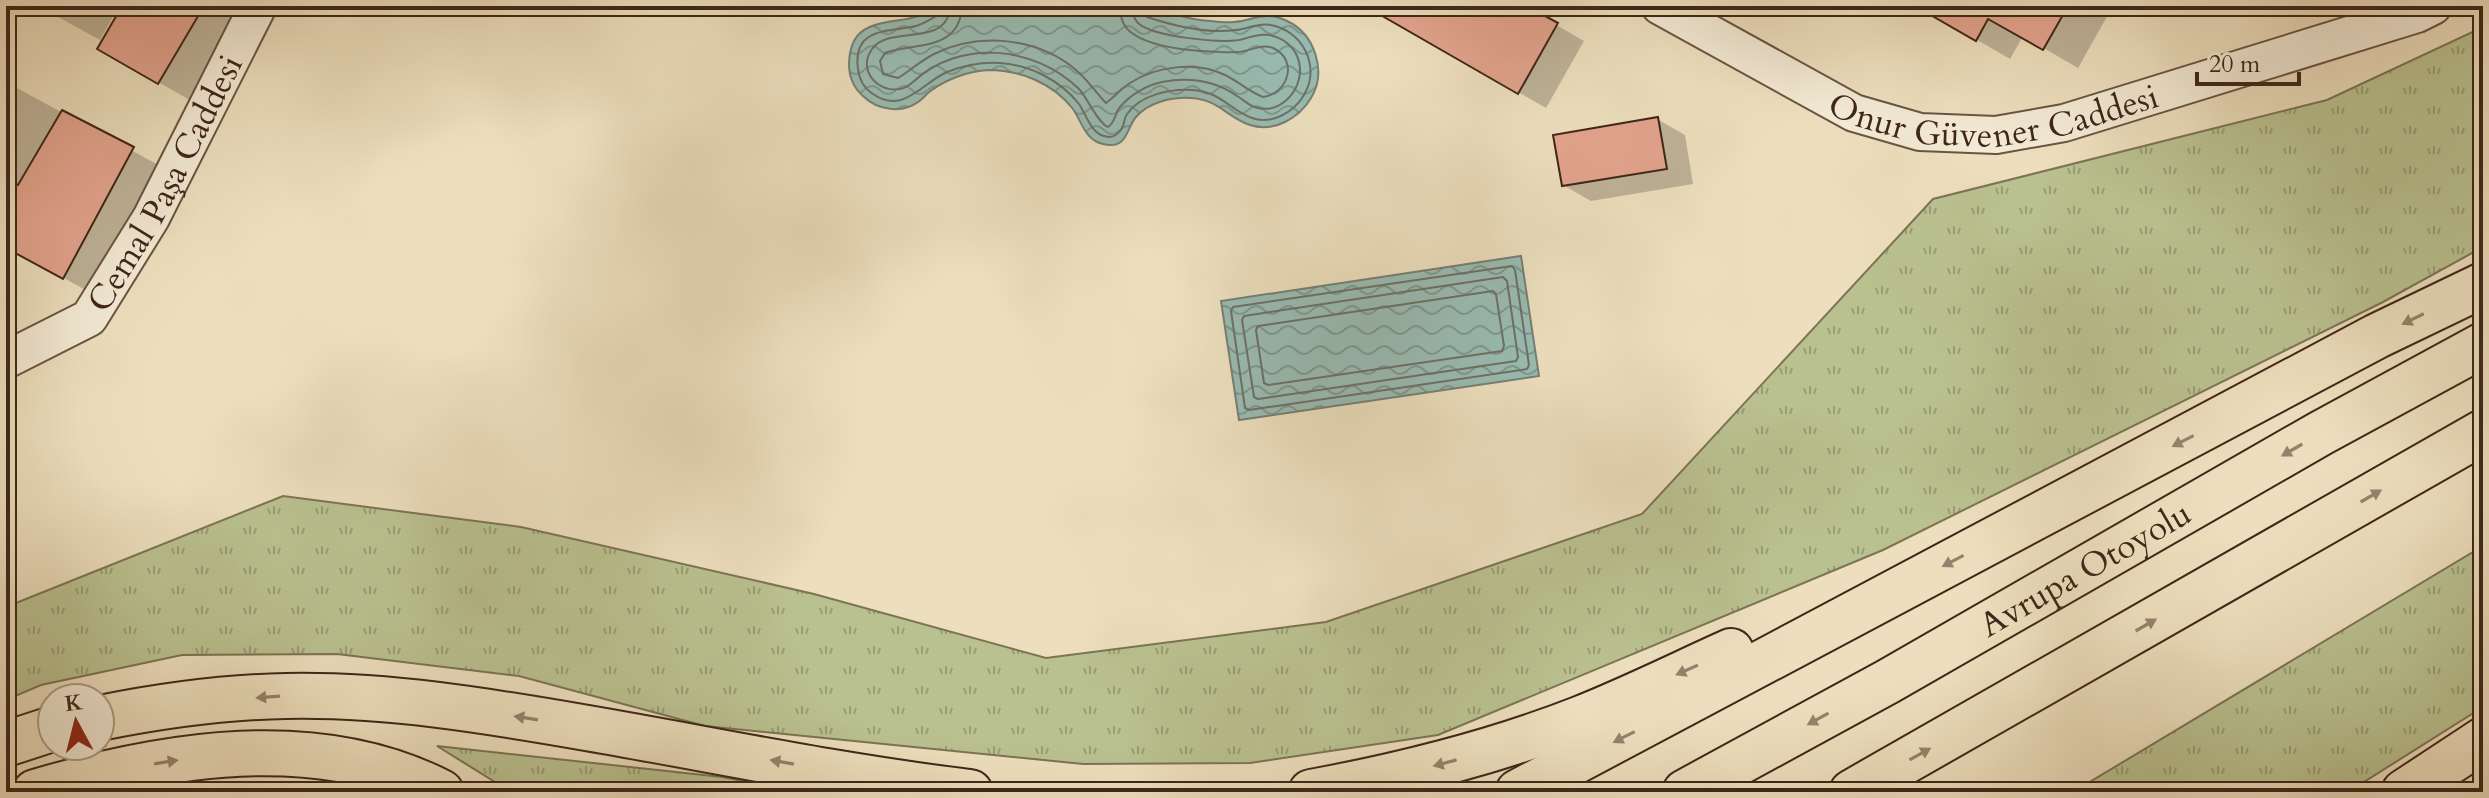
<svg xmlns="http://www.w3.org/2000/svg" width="2489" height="798" font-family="Cardo,serif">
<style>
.grass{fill:url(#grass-tufts);stroke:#7c7454;stroke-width:2}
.water{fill:url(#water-waves);stroke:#758075;stroke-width:2}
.shadow{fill:#0003}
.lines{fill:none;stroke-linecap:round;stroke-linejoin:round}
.shore{stroke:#6c7166;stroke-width:2}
.building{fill:#e3a48e;stroke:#3e2619;stroke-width:2}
.minor-casing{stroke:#6a5442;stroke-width:40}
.major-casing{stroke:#3e2619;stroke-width:48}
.highway-casing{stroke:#3e2619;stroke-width:48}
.minor{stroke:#f3ead5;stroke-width:36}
.major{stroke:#eddfbe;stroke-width:44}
.highway{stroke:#eddfbe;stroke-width:44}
.oneway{fill:#96826c}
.labels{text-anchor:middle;stroke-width:6;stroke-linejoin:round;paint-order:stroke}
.street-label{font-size:34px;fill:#3e2619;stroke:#f3ead5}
</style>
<defs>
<pattern id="grass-tufts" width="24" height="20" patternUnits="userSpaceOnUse" patternTransform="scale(2)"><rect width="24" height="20" fill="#bac190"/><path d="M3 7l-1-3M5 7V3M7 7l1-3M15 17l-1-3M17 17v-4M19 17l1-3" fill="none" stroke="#999d75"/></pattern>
<pattern id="water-waves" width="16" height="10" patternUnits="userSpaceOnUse" patternTransform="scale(2)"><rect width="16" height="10" fill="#99bcb3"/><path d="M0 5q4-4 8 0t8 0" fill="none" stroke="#7e9991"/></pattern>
</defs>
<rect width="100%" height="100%" fill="#eddfbe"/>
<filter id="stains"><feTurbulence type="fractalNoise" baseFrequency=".0025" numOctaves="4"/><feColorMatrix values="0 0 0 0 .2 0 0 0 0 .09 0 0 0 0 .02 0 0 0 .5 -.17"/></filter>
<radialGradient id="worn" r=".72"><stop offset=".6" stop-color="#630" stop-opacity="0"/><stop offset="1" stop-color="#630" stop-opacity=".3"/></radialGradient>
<g class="grass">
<path d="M 2483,27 L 2483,247 L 2383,302 L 1883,550 L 1438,735 L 1250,763 L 1083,764 L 705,726 L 519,676 L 337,654 L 182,655 L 41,685 L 6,700 L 6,607 L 283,496 L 521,527 L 814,594 L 1046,658 L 1326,622 L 1642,514 L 1933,199 L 2327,100 Z"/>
<path d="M 2483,546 L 2483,707 L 2348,792 L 2073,792 Z"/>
<path d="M 437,746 L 722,777 L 801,792 L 511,792 Z"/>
</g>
<g class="water">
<path d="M 935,6 C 983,6 1031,6 1079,6 C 1099,6 1121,3 1140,6 C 1164,10 1185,20 1210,21 C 1218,22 1227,23 1234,22 C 1255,20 1264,10 1287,21 C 1315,34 1327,72 1311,98 C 1299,118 1274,133 1250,125 C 1228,118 1218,99 1191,98 C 1171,97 1149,102 1136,117 C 1126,128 1128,150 1103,144 C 1085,140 1082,122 1073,109 C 1053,83 1020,70 988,70 C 969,71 947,79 932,90 C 927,93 923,99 918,102 C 902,114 877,110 863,96 C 854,88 849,76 849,64 C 850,5 909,33 935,6 Z"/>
<path d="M 1521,256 L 1539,376 L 1239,420 L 1221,301 Z"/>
</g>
<g class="shadow">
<path d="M 38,6 L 119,6 L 100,40 Z"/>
<path d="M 124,6 L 260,6 L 202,107 L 100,49 Z"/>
<path d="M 1368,6 L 1523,6 L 1584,41 L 1546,108 Z"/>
<path d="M 1919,6 L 2113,6 L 2078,68 L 2023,36 L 2010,59 Z"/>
<path d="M 6,82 L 175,174 L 107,302 L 10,248 L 6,252 Z"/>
<path d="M 1657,119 L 1685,135 L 1693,184 L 1591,201 L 1563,185 Z"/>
</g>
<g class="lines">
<g class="shore">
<path d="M 940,6 L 938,15 C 931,19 924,24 916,26 C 891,32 852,26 858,69 C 859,79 864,88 873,94 C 903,115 922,83 947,72 C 965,65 982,62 1000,63 C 1030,65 1060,80 1079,104 C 1086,114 1091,133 1104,136 C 1110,138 1116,136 1120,131 C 1125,126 1123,120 1127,114 C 1140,95 1171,88 1193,90 C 1221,92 1230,110 1252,118 C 1272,125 1294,112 1304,95 C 1321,67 1303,31 1271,25 C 1258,22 1249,29 1236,30 C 1207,34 1174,26 1147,17 L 1142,6"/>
<path d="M 950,6 C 948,49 889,24 872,49 C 853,76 891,103 913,82 C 960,38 1035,46 1079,89 C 1088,99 1098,123 1108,127 C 1116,122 1114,114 1120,107 C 1130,95 1147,85 1162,82 C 1189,77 1214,80 1237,96 C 1244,100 1250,107 1258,108 C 1284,114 1305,85 1299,62 C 1296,48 1283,37 1269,35 C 1257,33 1250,38 1239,40 C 1219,43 1153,37 1138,23 C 1133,18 1132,13 1132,6"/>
<path d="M 962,6 C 960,53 912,42 885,53 L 880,61 L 883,74 L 898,78 C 910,71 920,61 934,54 C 979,32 1037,37 1076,70 C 1088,80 1096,93 1106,103 C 1114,97 1121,89 1130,83 C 1156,66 1196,61 1225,75 C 1238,81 1249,92 1263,97 C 1288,94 1299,60 1273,48 C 1260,43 1250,52 1237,52 C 1210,53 1154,50 1132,33 C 1123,27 1120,17 1120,6"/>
<path d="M 1512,266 L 1515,270 L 1529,365 L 1527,369 L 1249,410 L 1245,408 L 1231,311 L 1233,307 Z"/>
<path d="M 1503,277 L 1507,281 L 1518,357 L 1516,361 L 1258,399 L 1254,397 L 1242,320 L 1244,316 Z"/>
<path d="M 1493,291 L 1496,294 L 1504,346 L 1502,351 L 1268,385 L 1264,383 L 1256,330 L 1258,326 Z"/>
</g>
</g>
<g class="building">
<path d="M 122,6 L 204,6 L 158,84 L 97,49 Z"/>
<path d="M 1365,6 L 1527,6 L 1558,23 L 1518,94 Z"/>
<path d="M 1915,6 L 2068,6 L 2043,50 L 1988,19 L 1976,41 Z"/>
<path d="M 62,110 L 134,147 L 63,279 L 6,248 L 6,178 L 18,185 Z"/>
<path d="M 1658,117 L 1667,169 L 1562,186 L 1553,135 Z"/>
</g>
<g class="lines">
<defs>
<g id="minor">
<path id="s1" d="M 1660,6 L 1854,113 L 1920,132 L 1996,135 L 2064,123 L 2417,14 L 2433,6"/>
<path id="s2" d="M 6,360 L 89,318 L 151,218 L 258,6"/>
</g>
<path id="major" d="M 2404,792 L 2483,740"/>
<g id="highway">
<path d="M 100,718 C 160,706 224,697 286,696 C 387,694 489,711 587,728 C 715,750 842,777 970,792"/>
<path d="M 6,744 L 52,729"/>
<path d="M 35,792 C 164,754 317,728 441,792"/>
<path d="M 1311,792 C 1403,775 1492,753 1579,719 C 1630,699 1680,674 1731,651"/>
<path d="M 1518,792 L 2377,336 L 2483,285"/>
<path id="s3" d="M 1685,792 L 1887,682 L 2321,433 L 2483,345"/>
<path d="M 1852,792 L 2483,432"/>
</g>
</defs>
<use href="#minor" class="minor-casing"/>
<use href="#major" class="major-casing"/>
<use href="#highway" class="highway-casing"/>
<use href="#minor" class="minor"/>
<use href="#major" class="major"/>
<use href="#highway" class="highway"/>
</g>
<defs><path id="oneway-solid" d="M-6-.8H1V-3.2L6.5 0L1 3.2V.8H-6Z" transform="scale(2)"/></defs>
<g class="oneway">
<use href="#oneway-solid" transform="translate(2413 319) rotate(154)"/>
<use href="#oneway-solid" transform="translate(2183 441) rotate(153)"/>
<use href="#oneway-solid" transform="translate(2292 450) rotate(150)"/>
<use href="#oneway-solid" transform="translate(2371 496) rotate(-30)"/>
<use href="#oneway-solid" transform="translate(1953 561) rotate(152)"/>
<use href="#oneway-solid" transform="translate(2146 625) rotate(-30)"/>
<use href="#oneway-solid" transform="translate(1687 670) rotate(156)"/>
<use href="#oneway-solid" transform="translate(268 697) rotate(176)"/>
<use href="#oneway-solid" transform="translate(526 718) rotate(-171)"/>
<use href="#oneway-solid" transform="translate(1818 719) rotate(151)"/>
<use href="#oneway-solid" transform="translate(1624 737) rotate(153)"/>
<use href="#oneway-solid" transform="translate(1920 754) rotate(-29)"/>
<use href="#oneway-solid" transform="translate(166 762) rotate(-9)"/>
<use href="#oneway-solid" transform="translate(782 762) rotate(-170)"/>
<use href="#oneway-solid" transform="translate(1445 763) rotate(165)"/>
</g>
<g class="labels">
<g class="street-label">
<text dy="12" stroke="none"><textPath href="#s1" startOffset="364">Onur Güvener Caddesi</textPath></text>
<text dy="12" stroke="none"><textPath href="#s2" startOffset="248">Cemal Paşa Caddesi</textPath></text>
<text dy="12" stroke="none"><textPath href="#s3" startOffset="458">Avrupa Otoyolu</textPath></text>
</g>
</g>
<rect width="2489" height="798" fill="none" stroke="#eddfbe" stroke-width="32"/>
<rect x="8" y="8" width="2473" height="782" fill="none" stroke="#3e2619" stroke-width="4"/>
<rect x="16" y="16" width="2457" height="766" fill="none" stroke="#3e2619" stroke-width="2"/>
<g transform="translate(76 722) rotate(353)"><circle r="38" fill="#f3ead5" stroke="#ab9c8a" stroke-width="2"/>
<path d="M0-6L14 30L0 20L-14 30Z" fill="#8f2418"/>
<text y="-12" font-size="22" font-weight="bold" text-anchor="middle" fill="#3e2619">K</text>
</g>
<path d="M2197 72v12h102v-12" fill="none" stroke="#3e2619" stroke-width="4"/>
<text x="2209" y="72" font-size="24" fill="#3e2619" stroke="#f3ead5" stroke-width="6" paint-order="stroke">20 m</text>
<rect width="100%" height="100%" filter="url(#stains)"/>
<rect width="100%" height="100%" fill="url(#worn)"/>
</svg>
